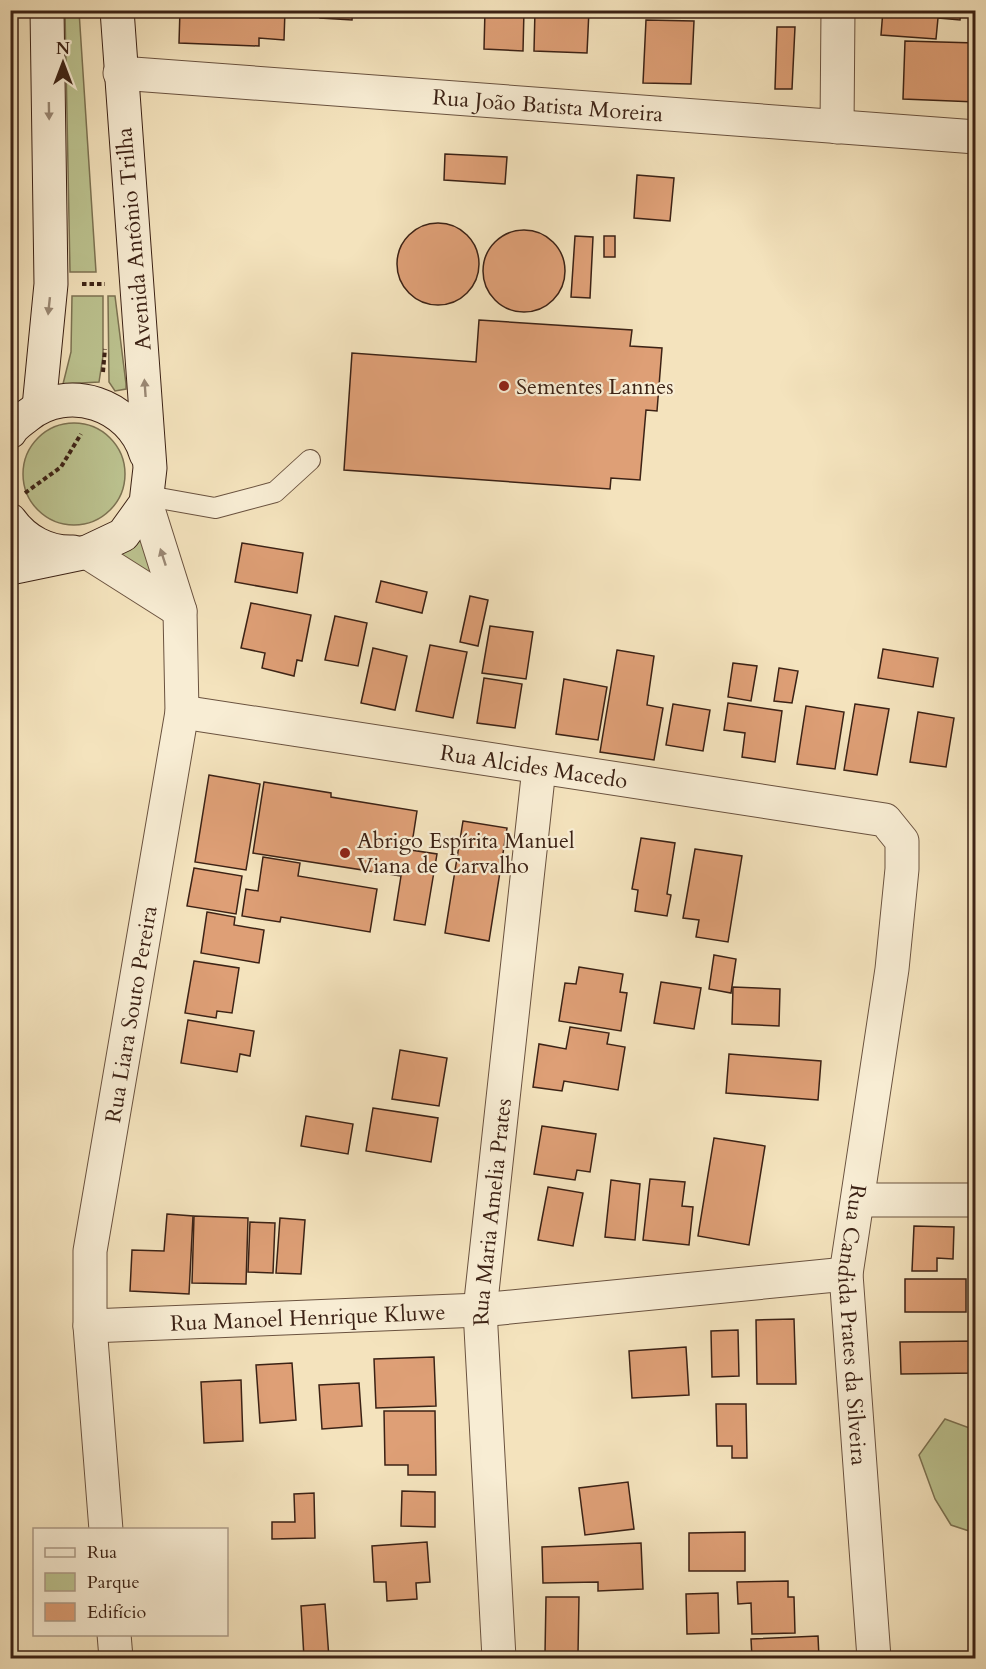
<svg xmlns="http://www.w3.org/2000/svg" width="986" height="1669" font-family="Cardo,serif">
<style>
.green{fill:#bcc390;stroke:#7c7252;stroke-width:1.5}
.building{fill:#de9f76;stroke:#3c2215;stroke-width:1.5}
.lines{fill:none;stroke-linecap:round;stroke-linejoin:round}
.service-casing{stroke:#6a523f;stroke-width:22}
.minor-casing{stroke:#6a523f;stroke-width:35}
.secondary-casing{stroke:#3c2215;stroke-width:35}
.path{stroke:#3c2215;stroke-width:4;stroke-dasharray:4.5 3;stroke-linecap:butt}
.service{stroke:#f8edd4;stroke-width:20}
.minor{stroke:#f8edd4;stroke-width:33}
.secondary{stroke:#f8edd4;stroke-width:33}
.oneway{fill:#9a8874}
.poi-dot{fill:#8f2418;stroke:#f8edd4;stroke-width:2}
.labels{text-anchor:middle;stroke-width:4.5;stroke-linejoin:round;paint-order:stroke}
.street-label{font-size:22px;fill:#3c2215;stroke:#f8edd4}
.poi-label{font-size:22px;fill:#3c2215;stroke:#f8edd4;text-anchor:start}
</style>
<rect width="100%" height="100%" fill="#f4e3bd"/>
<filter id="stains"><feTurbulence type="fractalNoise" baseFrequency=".00333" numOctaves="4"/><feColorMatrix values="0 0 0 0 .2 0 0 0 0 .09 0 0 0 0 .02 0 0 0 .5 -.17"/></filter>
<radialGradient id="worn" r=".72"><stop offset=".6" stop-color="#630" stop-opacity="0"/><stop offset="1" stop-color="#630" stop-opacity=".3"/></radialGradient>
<g class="green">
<path d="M 65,11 L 79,11 L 96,272 L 70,272 Z"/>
<path d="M 72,296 L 103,296 L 103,356 L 99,382 L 63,384 L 71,352 Z"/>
<path d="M 108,296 L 115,296 L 126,384 L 126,389 L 115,391 L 109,382 Z"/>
<circle cx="74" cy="474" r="51"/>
<path d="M 141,528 L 154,581 L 106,559 Z"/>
<path d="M 945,1419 L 975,1430 L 975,1533 L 951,1525 L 935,1499 L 919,1455 Z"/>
</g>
<g class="building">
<path d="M 180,10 L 285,10 L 284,40 L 259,38 L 259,46 L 179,43 Z"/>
<path d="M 320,10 L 353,10 L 352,20 L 320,18 Z"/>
<path d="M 485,10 L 524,10 L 523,51 L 484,49 Z"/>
<path d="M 535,10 L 589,10 L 587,53 L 534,51 Z"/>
<path d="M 883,10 L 961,10 L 960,20 L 938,18 L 936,39 L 881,35 Z"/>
<path d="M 646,20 L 694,21 L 691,84 L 643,83 Z"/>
<path d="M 777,27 L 795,27 L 792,89 L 775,89 Z"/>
<path d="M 905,41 L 976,43 L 976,102 L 903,99 Z"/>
<path d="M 445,154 L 507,157 L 505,184 L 444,180 Z"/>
<path d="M 637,175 L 674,178 L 670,221 L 634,218 Z"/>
<circle cx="438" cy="264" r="41"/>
<circle cx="524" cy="271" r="41"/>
<path d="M 575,236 L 593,237 L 590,298 L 571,297 Z"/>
<rect x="604" y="236" width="11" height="21"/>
<path d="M 479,320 L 632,330 L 630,346 L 662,348 L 657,411 L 646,410 L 640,480 L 611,478 L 610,489 L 344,470 L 352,353 L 476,362 Z"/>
<path d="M 242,543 L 303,553 L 297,593 L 235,582 Z"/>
<path d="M 381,581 L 427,592 L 422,613 L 376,602 Z"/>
<path d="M 470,596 L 488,600 L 478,646 L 460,642 Z"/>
<path d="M 251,603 L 311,615 L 302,661 L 297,660 L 294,676 L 262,668 L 265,653 L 241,648 Z"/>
<path d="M 335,616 L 367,623 L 358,666 L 325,660 Z"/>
<path d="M 490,626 L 533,632 L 526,679 L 482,673 Z"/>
<path d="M 430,645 L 467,652 L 453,718 L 416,711 Z"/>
<path d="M 373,648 L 407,656 L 395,710 L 361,703 Z"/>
<path d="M 883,649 L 938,658 L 933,687 L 878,678 Z"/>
<path d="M 617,650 L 654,656 L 647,705 L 663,708 L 654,760 L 600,752 Z"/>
<path d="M 733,663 L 757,666 L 751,701 L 728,697 Z"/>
<path d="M 779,668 L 798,671 L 792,703 L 774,701 Z"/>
<path d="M 484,678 L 522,684 L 515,728 L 477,723 Z"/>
<path d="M 564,679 L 607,687 L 598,740 L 556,734 Z"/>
<path d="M 728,703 L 782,711 L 775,762 L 742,757 L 745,733 L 724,730 Z"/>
<path d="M 673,704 L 710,710 L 703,751 L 666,745 Z"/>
<path d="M 855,704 L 889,709 L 877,775 L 844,770 Z"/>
<path d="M 806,706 L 844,712 L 835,769 L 797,764 Z"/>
<path d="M 918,712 L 954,718 L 946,767 L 910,762 Z"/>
<path d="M 209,775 L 260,784 L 246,870 L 195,862 Z"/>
<path d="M 264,782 L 331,793 L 331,797 L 417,811 L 411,850 L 437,854 L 425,925 L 394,920 L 401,876 L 253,853 Z"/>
<path d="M 463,821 L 507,828 L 489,941 L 445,933 Z"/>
<path d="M 641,838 L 675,843 L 667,894 L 671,895 L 667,916 L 635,911 L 638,890 L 632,889 Z"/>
<path d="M 695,849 L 742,856 L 728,942 L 696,937 L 699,920 L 683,918 Z"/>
<path d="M 263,857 L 300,863 L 298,876 L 377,889 L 370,932 L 281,917 L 280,922 L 242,916 L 246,889 L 258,891 Z"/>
<path d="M 194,868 L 242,876 L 236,914 L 187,906 Z"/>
<path d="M 207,912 L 235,917 L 234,925 L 264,930 L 259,963 L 201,953 Z"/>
<path d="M 714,955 L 736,959 L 731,993 L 709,989 Z"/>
<path d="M 194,961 L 239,968 L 232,1013 L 217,1011 L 216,1018 L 185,1013 Z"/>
<path d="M 579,967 L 623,974 L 620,992 L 627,993 L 621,1031 L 559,1021 L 565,983 L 576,984 Z"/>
<path d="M 661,982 L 701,988 L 694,1029 L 654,1023 Z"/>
<path d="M 733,987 L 780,989 L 779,1026 L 732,1024 Z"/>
<path d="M 188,1020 L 254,1031 L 250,1056 L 240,1054 L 237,1072 L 181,1063 Z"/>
<path d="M 570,1027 L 609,1033 L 607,1044 L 625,1047 L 618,1090 L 564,1081 L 562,1091 L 533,1087 L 539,1044 L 566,1049 Z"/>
<path d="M 400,1050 L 447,1058 L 439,1106 L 392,1099 Z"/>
<path d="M 729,1054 L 821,1061 L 818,1100 L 726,1093 Z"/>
<path d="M 373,1108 L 438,1118 L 431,1162 L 366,1151 Z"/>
<path d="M 306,1116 L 353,1124 L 348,1154 L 301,1146 Z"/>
<path d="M 542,1126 L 596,1134 L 590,1172 L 577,1170 L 575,1180 L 534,1174 Z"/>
<path d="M 714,1138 L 765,1146 L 749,1245 L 698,1236 Z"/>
<path d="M 650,1179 L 685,1182 L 682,1206 L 693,1207 L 689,1245 L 643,1240 Z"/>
<path d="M 611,1180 L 640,1184 L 635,1240 L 605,1237 Z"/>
<path d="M 548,1187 L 583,1193 L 573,1246 L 538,1240 Z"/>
<path d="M 167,1214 L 193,1216 L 189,1294 L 130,1291 L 132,1250 L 164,1251 Z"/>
<path d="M 194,1216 L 248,1218 L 246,1284 L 192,1283 Z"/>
<path d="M 280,1218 L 305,1220 L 301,1274 L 276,1273 Z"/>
<path d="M 250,1222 L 275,1223 L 273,1273 L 248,1272 Z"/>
<path d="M 914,1226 L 954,1227 L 953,1259 L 937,1258 L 937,1271 L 912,1271 Z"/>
<rect x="905" y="1279" width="61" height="33"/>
<path d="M 794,1319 L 796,1384 L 757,1384 L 756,1320 Z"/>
<path d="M 738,1330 L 739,1376 L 712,1377 L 711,1331 Z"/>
<path d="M 976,1341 L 976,1373 L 901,1374 L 900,1342 Z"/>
<path d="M 686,1347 L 689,1395 L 632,1398 L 629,1351 Z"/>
<path d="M 434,1357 L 436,1406 L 376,1408 L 374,1359 Z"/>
<path d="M 292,1363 L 296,1420 L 260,1423 L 256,1365 Z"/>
<path d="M 241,1380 L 243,1441 L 204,1443 L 201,1382 Z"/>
<path d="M 359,1383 L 362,1426 L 322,1429 L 319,1385 Z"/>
<path d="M 716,1404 L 746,1404 L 747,1458 L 732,1458 L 732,1446 L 717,1446 Z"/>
<path d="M 384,1411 L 435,1411 L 436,1475 L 408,1475 L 408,1465 L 385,1465 Z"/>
<path d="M 628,1482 L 634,1529 L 585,1535 L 579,1488 Z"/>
<path d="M 402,1491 L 435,1492 L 435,1527 L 401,1526 Z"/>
<path d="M 314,1493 L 315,1538 L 272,1539 L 272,1522 L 295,1522 L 294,1494 Z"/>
<path d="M 745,1532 L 745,1571 L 689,1571 L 689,1533 Z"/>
<path d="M 427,1542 L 430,1582 L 416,1583 L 417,1599 L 387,1601 L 386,1582 L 374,1582 L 372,1546 Z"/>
<path d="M 641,1543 L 643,1589 L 598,1591 L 598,1582 L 543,1583 L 542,1547 Z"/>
<path d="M 788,1581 L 788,1597 L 794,1597 L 795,1633 L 752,1634 L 751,1603 L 738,1604 L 737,1582 Z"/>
<path d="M 718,1593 L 719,1633 L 687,1634 L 686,1594 Z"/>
<path d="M 546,1597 L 579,1597 L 578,1654 L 545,1654 Z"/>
<path d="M 325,1604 L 329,1658 L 304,1658 L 301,1606 Z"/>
<path d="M 818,1636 L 819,1658 L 752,1658 L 751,1639 Z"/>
</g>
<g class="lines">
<defs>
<path id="service" d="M 148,496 L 215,508 L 275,492 L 310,460"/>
<g id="minor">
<path id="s1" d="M 120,73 L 976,137"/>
<path d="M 837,127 L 838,10"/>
<path d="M 87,552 L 180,611"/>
<path id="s2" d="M 182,712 L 885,820 L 902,841 L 902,869 L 892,969 L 846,1274 L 874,1658"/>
<path d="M 859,1200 L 976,1200"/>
<path id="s3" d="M 90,1326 L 480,1310 L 846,1274"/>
<path id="s4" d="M 106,1530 L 90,1326 L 90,1251 L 182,712 L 180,611 L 146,503"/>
<path d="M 114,1634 L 116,1658"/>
<path id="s5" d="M 499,1658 L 480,1310 L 539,768"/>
</g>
<g id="secondary">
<path d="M 39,407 L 51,284 L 47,10"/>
<path d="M 10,432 C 14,425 21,421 27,416 C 68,383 131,404 146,454"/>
<path d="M 10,520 C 25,541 48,553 73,552"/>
<path d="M 10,568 L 87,552 L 123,535 L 146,503 L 150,468 L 117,10"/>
</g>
</defs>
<use href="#service" class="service-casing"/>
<use href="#minor" class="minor-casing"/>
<use href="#secondary" class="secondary-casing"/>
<g class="path">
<path d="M 82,284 L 105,284"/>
<path d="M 103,372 L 105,349"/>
<path d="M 25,493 L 61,467 L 81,434"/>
</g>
<use href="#service" class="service"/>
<use href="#minor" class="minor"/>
<use href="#secondary" class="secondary"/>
</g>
<defs><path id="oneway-solid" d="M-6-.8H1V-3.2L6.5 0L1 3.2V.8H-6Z" transform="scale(1.5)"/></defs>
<g class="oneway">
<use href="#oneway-solid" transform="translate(49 111) rotate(89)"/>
<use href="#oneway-solid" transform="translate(49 306) rotate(96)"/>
<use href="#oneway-solid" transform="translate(145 388) rotate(-94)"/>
<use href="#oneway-solid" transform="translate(163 557) rotate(-108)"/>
</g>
<g class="poi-dot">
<circle cx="504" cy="386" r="6"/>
<circle cx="345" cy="853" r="6"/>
</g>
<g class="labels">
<g class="street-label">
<text dy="8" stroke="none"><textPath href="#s1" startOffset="429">Rua João Batista Moreira</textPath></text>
<text transform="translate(133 239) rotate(-95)" y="8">Avenida Antônio Trilha</text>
<text dy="8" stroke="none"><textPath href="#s2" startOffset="356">Rua Alcides Macedo</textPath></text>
<text dy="8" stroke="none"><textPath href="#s4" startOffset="520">Rua Liara Souto Pereira</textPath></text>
<text dy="8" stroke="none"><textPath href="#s5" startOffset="447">Rua Maria Amelia Prates</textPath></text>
<text dy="8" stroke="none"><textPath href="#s3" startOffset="218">Rua Manoel Henrique Kluwe</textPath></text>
<text dy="8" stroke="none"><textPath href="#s2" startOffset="1226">Rua Candida Prates da Silveira</textPath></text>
</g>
<g class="poi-label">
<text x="516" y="394">Sementes Lannes</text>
<text x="357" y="848">Abrigo Espírita Manuel<tspan x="357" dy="25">Viana de Carvalho</tspan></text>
</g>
</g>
<rect width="986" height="1669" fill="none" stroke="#f4e3bd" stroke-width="36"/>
<rect x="12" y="12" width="962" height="1645" fill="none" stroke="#3c2215" stroke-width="3"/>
<rect x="18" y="18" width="950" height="1633" fill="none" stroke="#3c2215" stroke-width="1.5"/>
<rect x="33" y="1528" width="195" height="108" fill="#f8edd4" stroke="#ad9c88" stroke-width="1.5"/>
<rect x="45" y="1548" width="30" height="9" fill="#f8edd4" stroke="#ad9c88" stroke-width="1.5"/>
<text x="87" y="1558" font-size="18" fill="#3c2215">Rua</text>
<rect x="45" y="1573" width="30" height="18" fill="#bcc390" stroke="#ad9c88" stroke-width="1.5"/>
<text x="87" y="1588" font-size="18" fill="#3c2215">Parque</text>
<rect x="45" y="1603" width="30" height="18" fill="#de9f76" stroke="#ad9c88" stroke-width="1.5"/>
<text x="87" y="1618" font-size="18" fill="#3c2215">Edifício</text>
<g transform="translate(63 63)" stroke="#f8edd4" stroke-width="4.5" paint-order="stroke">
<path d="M0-4.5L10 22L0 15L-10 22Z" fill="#3c2215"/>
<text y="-9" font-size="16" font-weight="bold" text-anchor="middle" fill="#3c2215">N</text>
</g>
<rect width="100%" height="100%" filter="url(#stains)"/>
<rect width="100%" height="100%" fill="url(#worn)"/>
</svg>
